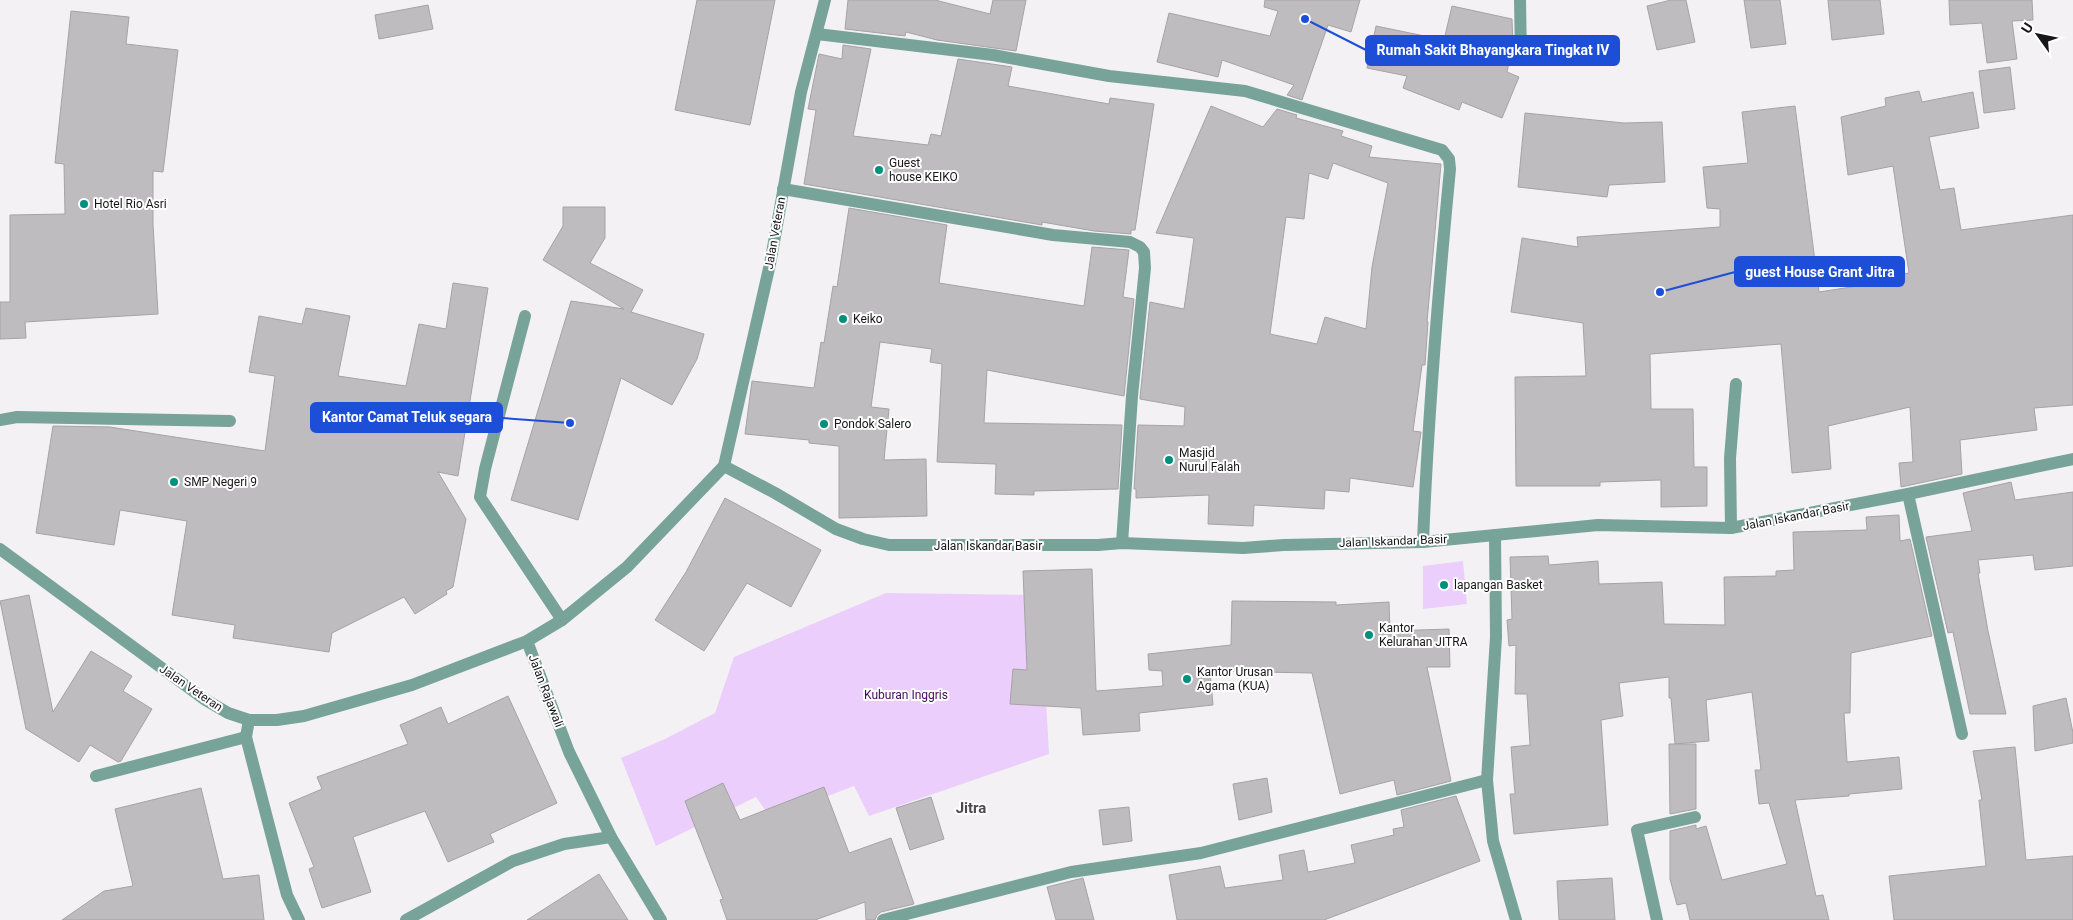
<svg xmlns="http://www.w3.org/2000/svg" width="2073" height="920" font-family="Roboto,sans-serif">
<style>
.green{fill:#ebcefc}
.building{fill:#bebcbf;stroke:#a5a3a6;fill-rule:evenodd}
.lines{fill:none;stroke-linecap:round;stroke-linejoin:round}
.minor{stroke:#78a398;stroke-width:12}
.poi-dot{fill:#01907b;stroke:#fff;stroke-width:2}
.labels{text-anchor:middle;stroke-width:4;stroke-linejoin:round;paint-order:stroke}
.poi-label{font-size:12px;fill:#181718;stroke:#fff;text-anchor:start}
.street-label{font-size:12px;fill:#181718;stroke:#fff}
.park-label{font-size:12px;fill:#45085d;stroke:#fff}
.quarter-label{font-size:15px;font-weight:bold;fill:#4c4a4d;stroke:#fff}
.leader{fill:none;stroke:#1d4ed8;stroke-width:2}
.callout-dot{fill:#1d4ed8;stroke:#fff;stroke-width:2}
.callout{fill:#1d4ed8;stroke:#1d4ed8;stroke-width:2}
.callout-label{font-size:14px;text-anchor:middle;font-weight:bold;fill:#fff}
</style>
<rect width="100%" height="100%" fill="#f3f1f4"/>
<g class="green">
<path d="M 1463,561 L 1467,604 L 1423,609 L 1423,566 Z"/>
<path d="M 886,593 L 1040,595 L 1049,754 L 869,816 L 854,786 L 771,818 L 756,797 L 656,846 L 621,758 L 665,739 L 715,713 L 734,657 Z"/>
</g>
<g class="building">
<path d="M 697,0 L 775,0 L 750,125 L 675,110 Z"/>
<path d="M 848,0 L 935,0 L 990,14 L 993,0 L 1026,0 L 1016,51 L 937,40 L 906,32 L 905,36 L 845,29 Z"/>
<path d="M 1265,0 L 1360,0 L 1351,32 L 1328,25 L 1302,100 L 1287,95 L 1294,85 L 1222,60 L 1218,77 L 1157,62 L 1169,13 L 1270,36 L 1278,11 L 1264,7 Z"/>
<path d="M 1671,0 L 1686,0 L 1695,42 L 1657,50 L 1647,6 Z"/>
<path d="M 1744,0 L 1780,0 L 1786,44 L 1751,48 Z"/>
<path d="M 1828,0 L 1880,0 L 1884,34 L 1832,40 Z"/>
<path d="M 1949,0 L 2032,0 L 2033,20 L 2012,21 L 2017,59 L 1987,63 L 1982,23 L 1950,25 Z"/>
<path d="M 428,5 L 433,29 L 379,39 L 375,15 Z"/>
<path d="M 1452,6 L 1512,19 L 1513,44 L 1507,72 L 1519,77 L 1502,118 L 1462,102 L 1459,110 L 1403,88 L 1407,76 L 1367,68 L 1376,26 L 1444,40 Z"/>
<path d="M 71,11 L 129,17 L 126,44 L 178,50 L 163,172 L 153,171 L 153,224 L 158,314 L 25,322 L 26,338 L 0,339 L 0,302 L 10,302 L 10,215 L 65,214 L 64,164 L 55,163 Z"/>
<path d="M 843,45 L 871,49 L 853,136 L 928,145 L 931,134 L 941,136 L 958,59 L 1012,67 L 1008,86 L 1109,104 L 1110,98 L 1154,104 L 1135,230 L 1131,230 L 1131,234 L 1094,231 L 1042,222 L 1042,225 L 804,184 L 816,110 L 808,109 L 819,54 L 842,59 Z"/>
<path d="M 2010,67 L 2015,109 L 1984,113 L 1979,71 Z"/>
<path d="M 1919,91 L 1922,102 L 1973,92 L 1979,128 L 1929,137 L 1940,190 L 1954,188 L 1961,230 L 2073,215 L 2073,405 L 2034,408 L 2037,430 L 1960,440 L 1962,474 L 1901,487 L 1899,463 L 1913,462 L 1910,407 L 1828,426 L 1831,469 L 1792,473 L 1781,344 L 1650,354 L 1651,409 L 1693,409 L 1694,467 L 1707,467 L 1707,506 L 1661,507 L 1661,480 L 1600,482 L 1600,486 L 1516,486 L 1515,377 L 1586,376 L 1583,323 L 1511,312 L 1522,238 L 1578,247 L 1577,237 L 1720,227 L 1720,209 L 1707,208 L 1703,167 L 1748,163 L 1742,112 L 1795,106 L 1819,292 L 1890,281 L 1890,276 L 1909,273 L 1893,166 L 1848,175 L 1841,117 L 1886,106 L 1885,98 Z"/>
<path d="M 1211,106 L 1263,127 L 1277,109 L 1297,115 L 1296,118 L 1343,131 L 1341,136 L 1372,146 L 1369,157 L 1441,164 L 1427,322 L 1428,322 L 1425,365 L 1422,365 L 1413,431 L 1421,432 L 1413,487 L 1350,478 L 1349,492 L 1325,490 L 1324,509 L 1254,505 L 1253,526 L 1208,524 L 1209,495 L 1136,498 L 1136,489 L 1134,489 L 1138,425 L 1184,426 L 1185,407 L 1140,399 L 1140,397 L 1150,302 L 1184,309 L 1194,238 L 1156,233 ZM 1333,163 L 1388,183 L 1372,267 L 1366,329 L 1325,317 L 1317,344 L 1270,334 L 1286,217 L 1304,219 L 1309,173 L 1328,179 Z"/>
<path d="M 1525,113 L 1624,123 L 1662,122 L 1665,182 L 1609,185 L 1607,197 L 1518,187 Z"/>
<path d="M 563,207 L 605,207 L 605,238 L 590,263 L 643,290 L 631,312 L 704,334 L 697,359 L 672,405 L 621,378 L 578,520 L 511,500 L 571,301 L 624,309 L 543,260 L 563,226 Z"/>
<path d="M 849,208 L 947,225 L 939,283 L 1084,306 L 1092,247 L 1129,250 L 1123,297 L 1134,299 L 1124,396 L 987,370 L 984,423 L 1122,425 L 1118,489 L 1034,491 L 1034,495 L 995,494 L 996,464 L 937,462 L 942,364 L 930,362 L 932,349 L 880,342 L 871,407 L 889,409 L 884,460 L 926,459 L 927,516 L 839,518 L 839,446 L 809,443 L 809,440 L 745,434 L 752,381 L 814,388 L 821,342 L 824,343 L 833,286 L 837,287 Z"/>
<path d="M 453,283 L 488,288 L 458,476 L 438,472 L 466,519 L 453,587 L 446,591 L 447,594 L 415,614 L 404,597 L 332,633 L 329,652 L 233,638 L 235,625 L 172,615 L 187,521 L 120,510 L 114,545 L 36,533 L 53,426 L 110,427 L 265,451 L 275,376 L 249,372 L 259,316 L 302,324 L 306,308 L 350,316 L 338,376 L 406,386 L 419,324 L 446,329 Z"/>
<path d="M 2011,482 L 2015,500 L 2073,492 L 2073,566 L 2035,570 L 2033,555 L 1978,560 L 1980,573 L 1978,573 L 1988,631 L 2006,714 L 1970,714 L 1953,632 L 1948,633 L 1926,537 L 1972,531 L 1963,493 Z"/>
<path d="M 725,498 L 821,550 L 791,607 L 747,583 L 704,651 L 655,620 L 686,572 Z"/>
<path d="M 1899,515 L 1900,541 L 1910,539 L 1932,636 L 1851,653 L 1850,713 L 1844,713 L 1847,762 L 1899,757 L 1902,789 L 1849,794 L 1849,796 L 1795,800 L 1816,896 L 1823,895 L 1829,920 L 1690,920 L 1686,903 L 1677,905 L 1670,879 L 1670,831 L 1696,825 L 1696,829 L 1706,826 L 1722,880 L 1787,864 L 1769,803 L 1759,804 L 1755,770 L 1761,770 L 1752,692 L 1706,700 L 1709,741 L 1675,744 L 1671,698 L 1669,698 L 1669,677 L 1619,683 L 1623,716 L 1601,720 L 1608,825 L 1514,834 L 1510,794 L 1515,794 L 1511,747 L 1530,745 L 1527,694 L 1515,694 L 1516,645 L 1509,646 L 1507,620 L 1512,619 L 1510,557 L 1548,556 L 1549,565 L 1598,561 L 1599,584 L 1662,582 L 1664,624 L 1725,625 L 1724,577 L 1776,576 L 1776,571 L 1794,570 L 1793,532 L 1867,530 L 1866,517 Z"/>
<path d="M 1092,569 L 1096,691 L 1163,686 L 1162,671 L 1149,670 L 1148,654 L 1231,645 L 1232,601 L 1336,602 L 1336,605 L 1389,602 L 1390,631 L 1449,629 L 1450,667 L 1427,667 L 1451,781 L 1397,795 L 1394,780 L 1340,794 L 1312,673 L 1210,671 L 1213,705 L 1139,713 L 1140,731 L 1083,735 L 1081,708 L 1010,704 L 1013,669 L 1027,670 L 1023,571 Z"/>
<path d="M 29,595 L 53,712 L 91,651 L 132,676 L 123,691 L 152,709 L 121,761 L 118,762 L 90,745 L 79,762 L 26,729 L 0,601 Z"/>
<path d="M 508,696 L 557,803 L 490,834 L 494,842 L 448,862 L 425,811 L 353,837 L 371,892 L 322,908 L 309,869 L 314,867 L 289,803 L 322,789 L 317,777 L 408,744 L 400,725 L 441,707 L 448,724 Z"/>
<path d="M 2066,698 L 2073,733 L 2073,743 L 2035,751 L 2033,706 Z"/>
<path d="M 1669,744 L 1696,744 L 1696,809 L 1670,814 Z"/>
<path d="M 2015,747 L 2026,860 L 2073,856 L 2073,920 L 1894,920 L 1889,876 L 1986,866 L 1979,800 L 1982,800 L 1973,751 Z"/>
<path d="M 1267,778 L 1272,812 L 1239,820 L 1233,784 Z"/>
<path d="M 723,783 L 740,820 L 824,787 L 849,853 L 891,838 L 914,904 L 881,912 L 877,915 L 875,920 L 866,920 L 865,902 L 815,920 L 727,920 L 720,900 L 723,899 L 685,801 Z"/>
<path d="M 201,788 L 223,879 L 259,875 L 264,920 L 62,920 L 104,891 L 133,886 L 115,809 Z"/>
<path d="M 1456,796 L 1480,861 L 1324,920 L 1177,920 L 1169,875 L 1220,866 L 1225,888 L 1283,880 L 1279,855 L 1304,850 L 1308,872 L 1355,863 L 1351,845 L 1394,835 L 1393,829 L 1404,827 L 1401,810 Z"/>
<path d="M 931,797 L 944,839 L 910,850 L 896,808 Z"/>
<path d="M 1129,807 L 1132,841 L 1103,845 L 1099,810 Z"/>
<path d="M 599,874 L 628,920 L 527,920 Z"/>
<path d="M 1083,878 L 1094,920 L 1056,920 L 1047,887 Z"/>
<path d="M 1612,878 L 1615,920 L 1559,920 L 1557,881 Z"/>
</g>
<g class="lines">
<g class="minor">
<path d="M 1520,0 L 1521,57"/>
<path d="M 817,34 L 993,55 L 1109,76 L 1245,91 L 1442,150 L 1449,159 L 1450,169 C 1438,293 1428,417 1423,542"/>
<path d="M 783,189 L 1053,235 L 1130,242 L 1140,247 L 1144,252 L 1145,268 L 1132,396 L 1122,543"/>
<path d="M 525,316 L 485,469 L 480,497 L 562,620"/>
<path d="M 0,420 L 17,417 L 230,421"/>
<path d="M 724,466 L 775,493 L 836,529 L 863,539 L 889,545 L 1098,545 L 1122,543 L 1243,548 L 1284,545 L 1423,542 L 1598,525 L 1731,528 L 1908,494 L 2073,459"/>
<path d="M 724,466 L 770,264 L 801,92 L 825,0"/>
<path d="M 1908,494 L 1962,734"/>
<path d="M 1731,528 L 1730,458 L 1736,384"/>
<path d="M 1495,535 L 1496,637 L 1487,780 L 1493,841 L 1516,920"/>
<path d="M 0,549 L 204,699 L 228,713 L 249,720 L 277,720 L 304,716 L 412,685 L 527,641 L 562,620 L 627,567 L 724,466"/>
<path d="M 527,641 L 569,752 L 611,837 L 661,920"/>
<path d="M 249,720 L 246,737 L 287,895 L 299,920"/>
<path d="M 96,776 L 246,737"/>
<path d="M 406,920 L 513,861 L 564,844 L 611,837"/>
<path d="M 883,920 L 1071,872 L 1201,853 L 1487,780"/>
<path d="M 1657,920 L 1637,830 L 1695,817"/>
</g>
</g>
<g class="poi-dot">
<circle cx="879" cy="170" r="5"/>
<circle cx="84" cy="204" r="5"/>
<circle cx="843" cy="319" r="5"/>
<circle cx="824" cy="424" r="5"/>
<circle cx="1169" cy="460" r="5"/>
<circle cx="174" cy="482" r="5"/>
<circle cx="1444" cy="585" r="5"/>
<circle cx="1369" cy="635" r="5"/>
<circle cx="1187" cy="679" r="5"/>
</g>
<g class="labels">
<g class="poi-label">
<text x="889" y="167">Guest<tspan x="889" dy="14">house KEIKO</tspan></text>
<text x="94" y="208">Hotel Rio Asri</text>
<text x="853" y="323">Keiko</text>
<text x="834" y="428">Pondok Salero</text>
<text x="1179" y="457">Masjid<tspan x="1179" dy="14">Nurul Falah</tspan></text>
<text x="184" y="486">SMP Negeri 9</text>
<text x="1454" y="589">lapangan Basket</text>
<text x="1379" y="632">Kantor<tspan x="1379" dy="14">Kelurahan JITRA</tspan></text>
<text x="1197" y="676">Kantor Urusan<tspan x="1197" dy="14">Agama (KUA)</tspan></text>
</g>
<g class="street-label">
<text transform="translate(775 233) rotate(-80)" y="4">Jalan Veteran</text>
<text transform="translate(1796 516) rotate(-11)" y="4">Jalan Iskandar Basir</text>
<text transform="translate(1393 541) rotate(-2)" y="4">Jalan Iskandar Basir</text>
<text x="988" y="550">Jalan Iskandar Basir</text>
<text transform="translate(191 688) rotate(34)" y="4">Jalan Veteran</text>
<text transform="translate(546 691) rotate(69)" y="4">Jalan Rajawali</text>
</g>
<g class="park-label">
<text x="906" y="699">Kuburan Inggris</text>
</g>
<g class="quarter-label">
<text x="971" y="813">Jitra</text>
</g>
</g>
<path class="leader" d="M1305 19L1366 50M1660 292L1735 272M570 423L502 418"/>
<g class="callout-dot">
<circle cx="1305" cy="19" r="5"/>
<circle cx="1660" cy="292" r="5"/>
<circle cx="570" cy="423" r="5"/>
</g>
<g class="callout">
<rect x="1366" y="36" width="253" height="29" rx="5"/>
<rect x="1735" y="257" width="169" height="29" rx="5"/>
<rect x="311" y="403" width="191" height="29" rx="5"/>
</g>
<g class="callout-label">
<text x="1493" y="55">Rumah Sakit Bhayangkara Tingkat IV</text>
<text x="1820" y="277">guest House Grant Jitra</text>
<text x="407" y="422">Kantor Camat Teluk segara</text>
</g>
<g transform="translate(2038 35) rotate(303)" stroke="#ffffff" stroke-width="4" paint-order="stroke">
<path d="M0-4L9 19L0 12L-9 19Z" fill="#181718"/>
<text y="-8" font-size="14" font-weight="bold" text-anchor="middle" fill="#181718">U</text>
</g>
</svg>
